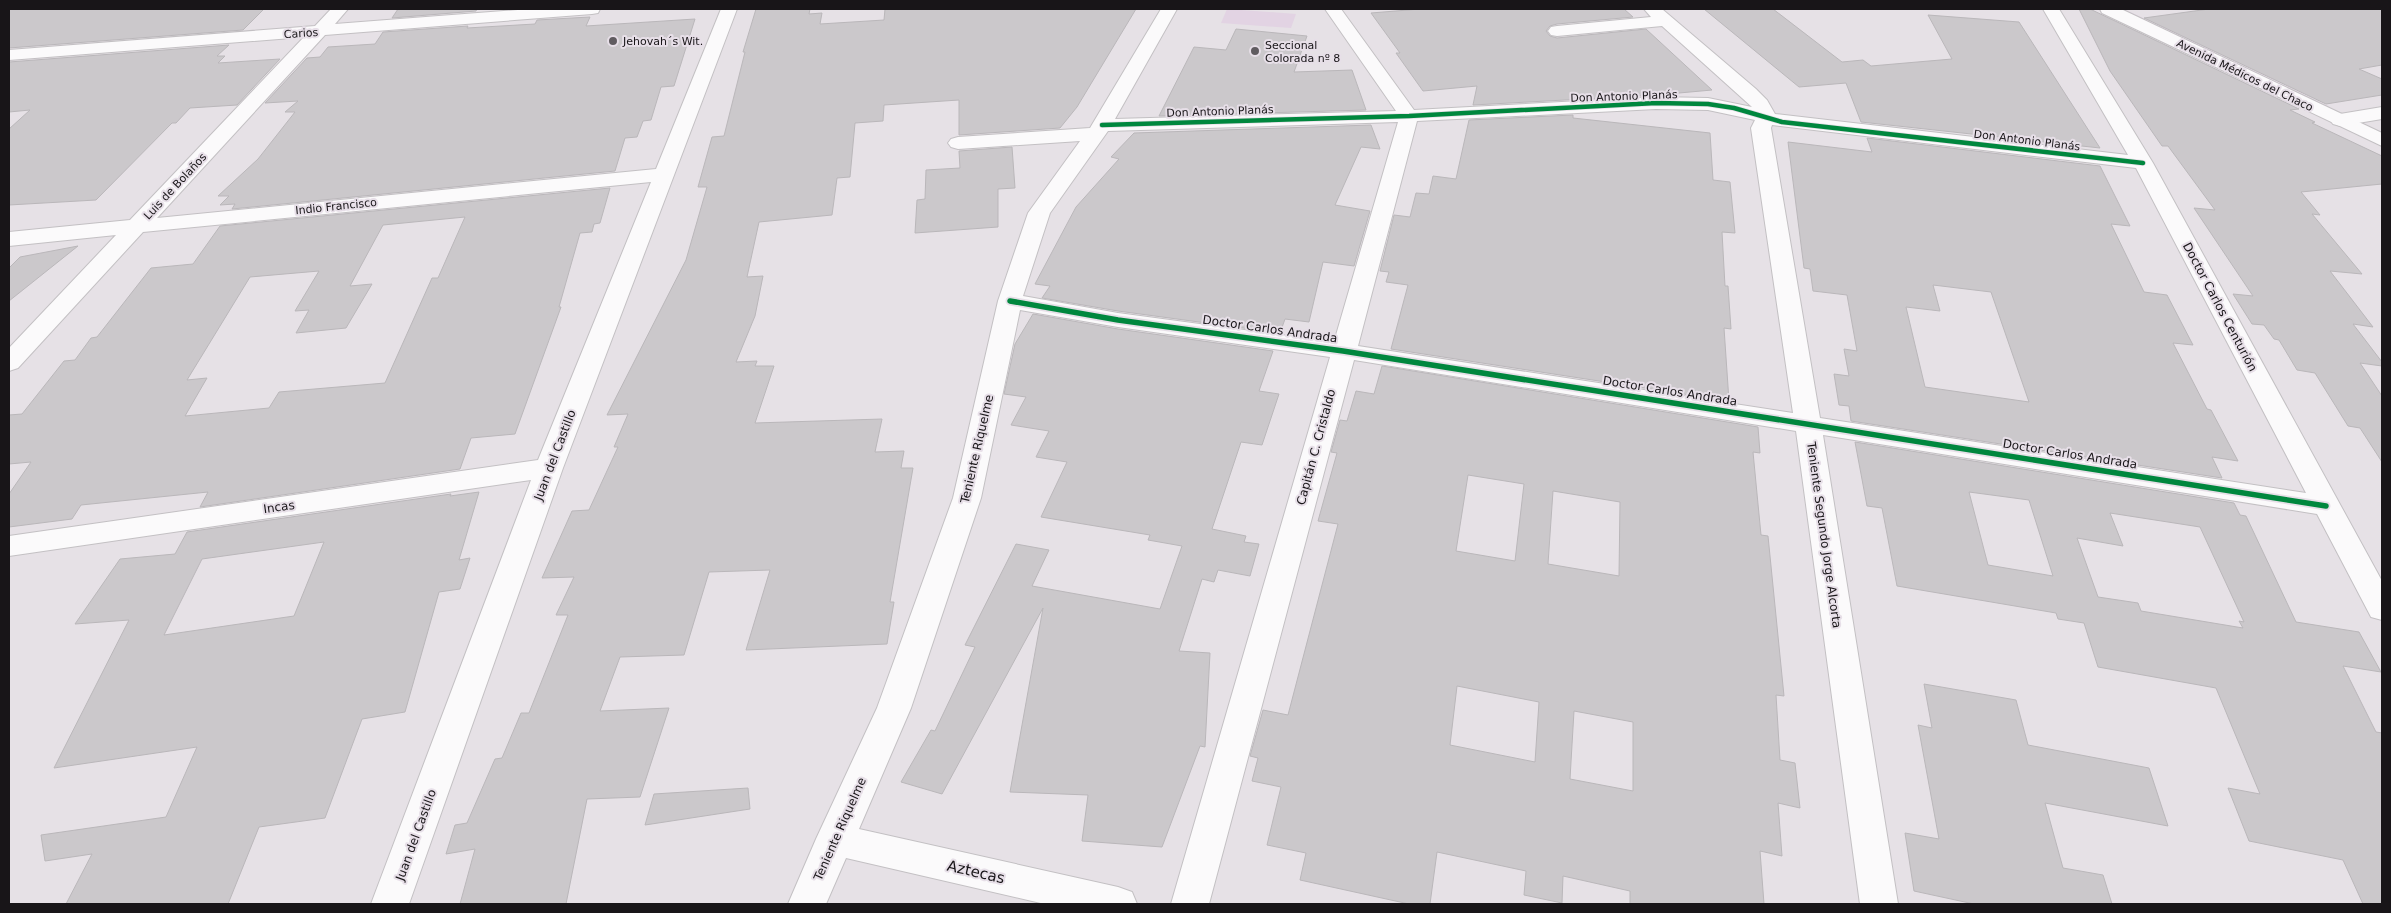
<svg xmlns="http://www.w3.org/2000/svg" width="2391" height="913" font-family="'DejaVu Sans',sans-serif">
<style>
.green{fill:#e2d3e3}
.building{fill:#cbc8cb;stroke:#bab7ba;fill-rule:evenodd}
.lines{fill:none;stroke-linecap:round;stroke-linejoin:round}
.minor-casing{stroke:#c3c0c3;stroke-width:2}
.major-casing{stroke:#c3c0c3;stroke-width:2}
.minor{fill:#fbfafb;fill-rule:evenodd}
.major{fill:#fbfafb;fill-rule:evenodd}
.cycleway-far1-casing{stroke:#e7dfe8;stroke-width:6}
.cycleway-casing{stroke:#e7dfe8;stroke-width:9}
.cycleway-far1{stroke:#00873e;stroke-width:4.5}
.cycleway{stroke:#00873e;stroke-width:5.5}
.poi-dot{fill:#605c60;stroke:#e7dfe8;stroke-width:2}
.labels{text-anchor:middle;stroke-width:4;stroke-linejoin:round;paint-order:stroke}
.far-street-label{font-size:11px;fill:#181518;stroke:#e7dfe8}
.far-poi-label{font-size:11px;fill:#181518;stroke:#e7dfe8;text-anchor:start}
.street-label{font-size:12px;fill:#181518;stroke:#e7dfe8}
.near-street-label{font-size:15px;fill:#181518;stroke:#e7dfe8}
</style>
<rect width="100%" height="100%" fill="#e6e1e6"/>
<g class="green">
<path d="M 1227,9 L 1296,14 L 1291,28 L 1221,23 Z"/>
<path d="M 2118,9 L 2124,9 L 2330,107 L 2326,107 Z"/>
</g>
<g class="building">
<path d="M 9,9 L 264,9 L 243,30 L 9,48 Z"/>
<path d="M 398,9 L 477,9 L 476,11 L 392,18 Z"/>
<path d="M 756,9 L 810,9 L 809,14 L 822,13 L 820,24 L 884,20 L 885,9 L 1136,9 L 1077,107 L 1060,128 L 959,135 L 959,100 L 884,105 L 883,121 L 855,123 L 850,177 L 837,178 L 832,215 L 759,222 L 747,277 L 763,276 L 755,316 L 736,362 L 757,361 L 755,366 L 774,366 L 755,423 L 882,419 L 875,452 L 904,451 L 901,468 L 913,468 L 890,602 L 894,602 L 887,644 L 746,650 L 770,570 L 709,572 L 684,655 L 620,657 L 600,711 L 669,708 L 640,797 L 587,799 L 566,904 L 460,904 L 475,849 L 446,854 L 455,825 L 467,823 L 495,759 L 502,758 L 521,713 L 529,713 L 568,615 L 556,615 L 574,577 L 542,578 L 572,511 L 589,510 L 618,447 L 614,447 L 628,414 L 607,415 L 686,260 L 707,187 L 698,187 L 712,137 L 724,136 L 745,52 L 743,52 Z"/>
<path d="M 1420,9 L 1624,9 L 1633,17 L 1557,24 L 1550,26 L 1546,31 L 1550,36 L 1557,38 L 1646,29 L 1712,90 L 1657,95 L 1473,105 L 1477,86 L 1423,91 L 1396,53 L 1400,53 L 1371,13 Z"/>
<path d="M 1704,9 L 1773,9 L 1842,62 L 1863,60 L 1871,66 L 1952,59 L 1928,15 L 2019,22 L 2100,148 L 1861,122 L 1846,83 L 1799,87 Z"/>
<path d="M 2079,9 L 2090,9 L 2299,109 L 2290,110 L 2315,122 L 2312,123 L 2382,156 L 2382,184 L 2301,192 L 2320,215 L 2312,214 L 2362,274 L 2330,271 L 2373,327 L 2353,324 L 2382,362 L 2382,366 L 2360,363 L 2382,396 L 2382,462 L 2360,428 L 2348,426 L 2315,373 L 2297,370 L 2279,340 L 2274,339 L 2264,325 L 2252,324 L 2233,294 L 2253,296 L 2194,208 L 2215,210 L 2168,146 L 2162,146 L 2110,71 Z"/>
<path d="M 2209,9 L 2382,9 L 2382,65 L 2359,69 L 2382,79 L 2382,95 L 2326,104 L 2144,18 Z"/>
<path d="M 590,17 L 586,26 L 695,19 L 674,86 L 661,87 L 651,120 L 643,121 L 637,137 L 625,138 L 615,171 L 232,209 L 235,204 L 220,205 L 229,196 L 218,196 L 258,159 L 295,112 L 285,112 L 298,101 L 265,103 L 307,58 L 320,57 L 328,47 L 375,44 L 383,32 L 468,26 L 467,28 L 535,24 L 537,20 Z"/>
<path d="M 1236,29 L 1307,36 L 1294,72 L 1352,70 L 1366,110 L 1159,116 L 1194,47 L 1226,50 Z"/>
<path d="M 229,45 L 217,56 L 225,56 L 218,63 L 280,59 L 237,105 L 190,108 L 176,123 L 172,123 L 96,200 L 9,205 L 9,129 L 30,110 L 9,112 L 9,62 Z"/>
<path d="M 1573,115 L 1573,118 L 1710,133 L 1713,180 L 1730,182 L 1735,233 L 1722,232 L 1725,286 L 1728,286 L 1731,329 L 1724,328 L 1729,401 L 1391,349 L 1408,285 L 1386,282 L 1389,272 L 1380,271 L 1394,215 L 1410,217 L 1416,193 L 1429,194 L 1433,176 L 1456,179 L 1469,120 Z"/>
<path d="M 1371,125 L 1380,149 L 1361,147 L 1335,205 L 1370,211 L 1354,266 L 1323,262 L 1309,322 L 1285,319 L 1280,333 L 1118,311 L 1042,298 L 1050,286 L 1035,284 L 1076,207 L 1119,159 L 1111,157 L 1134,133 Z"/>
<path d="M 1867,138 L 2100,166 L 2130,226 L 2111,224 L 2144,292 L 2167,295 L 2193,345 L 2173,343 L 2207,409 L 2211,410 L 2238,461 L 2212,457 L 2222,478 L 1851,421 L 1849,406 L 1839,405 L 1834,374 L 1849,376 L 1844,349 L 1857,351 L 1847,295 L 1813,291 L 1810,269 L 1804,268 L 1788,142 L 1872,152 ZM 1933,285 L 1991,292 L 2029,402 L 1925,387 L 1906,307 L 1940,311 Z"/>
<path d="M 1012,147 L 1015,188 L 998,189 L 998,227 L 915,233 L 917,200 L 925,199 L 926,170 L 960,168 L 959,151 Z"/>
<path d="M 610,188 L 600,223 L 594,224 L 592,232 L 580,233 L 559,307 L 561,307 L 515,434 L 471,438 L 460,469 L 200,507 L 208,492 L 81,505 L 72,519 L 9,527 L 9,494 L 31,462 L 9,464 L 9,415 L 22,414 L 64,361 L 75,360 L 91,338 L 97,337 L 151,268 L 193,264 L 220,226 ZM 465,217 L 438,278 L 432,278 L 385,383 L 279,392 L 269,408 L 185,416 L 207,378 L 187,380 L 250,277 L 319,271 L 295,311 L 309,310 L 296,333 L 346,328 L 372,284 L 350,286 L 383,225 Z"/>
<path d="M 78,246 L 9,301 L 9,268 L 20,257 Z"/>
<path d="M 1033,314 L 1118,329 L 1273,351 L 1259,391 L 1279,394 L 1262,445 L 1241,442 L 1212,529 L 1246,536 L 1244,542 L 1259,544 L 1250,576 L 1218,570 L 1214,582 L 1202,579 L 1179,651 L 1210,653 L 1205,747 L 1200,746 L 1162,847 L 1082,841 L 1088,795 L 1010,792 L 1043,608 L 942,794 L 901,782 L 931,730 L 935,731 L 975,647 L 965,645 L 1016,544 L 1049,550 L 1032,586 L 1160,609 L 1182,546 L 1148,540 L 1150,535 L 1041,517 L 1067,462 L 1036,457 L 1049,431 L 1011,425 L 1026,397 L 1004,394 L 1015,344 Z"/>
<path d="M 1382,366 L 1758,427 L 1760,453 L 1753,452 L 1761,535 L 1768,536 L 1784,696 L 1776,695 L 1780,760 L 1795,763 L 1800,808 L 1778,803 L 1782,856 L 1760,851 L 1764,904 L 1630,904 L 1630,891 L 1563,876 L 1562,903 L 1524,895 L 1526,871 L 1437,852 L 1430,904 L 1409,904 L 1300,880 L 1306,853 L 1267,845 L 1281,787 L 1252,781 L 1258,758 L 1250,756 L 1263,710 L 1288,715 L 1338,524 L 1318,521 L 1337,453 L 1331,452 L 1340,420 L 1347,421 L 1356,391 L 1374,394 ZM 1468,475 L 1524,484 L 1515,561 L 1456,551 ZM 1553,491 L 1620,502 L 1619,576 L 1548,564 ZM 1457,686 L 1539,702 L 1535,762 L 1450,745 ZM 1574,711 L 1633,722 L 1633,791 L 1570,779 Z"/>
<path d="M 1855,442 L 2234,503 L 2240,515 L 2246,516 L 2296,622 L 2359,632 L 2381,672 L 2343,666 L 2376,732 L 2382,733 L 2382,904 L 2363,904 L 2343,860 L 2249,841 L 2228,788 L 2260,794 L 2216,688 L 2098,667 L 2084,623 L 2058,619 L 2056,613 L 1897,586 L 1882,508 L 1867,506 ZM 1969,492 L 2029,500 L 2053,576 L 1988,565 ZM 2110,513 L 2200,527 L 2244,622 L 2239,621 L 2243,628 L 2141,611 L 2138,603 L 2098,597 L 2077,538 L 2123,546 Z"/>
<path d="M 479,492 L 459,560 L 470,558 L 460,589 L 439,592 L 405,712 L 362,719 L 325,818 L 259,827 L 228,904 L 66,904 L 92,854 L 45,861 L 41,835 L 166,817 L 197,747 L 54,768 L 129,620 L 75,624 L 120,559 L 175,554 L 187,532 L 451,494 L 450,496 ZM 324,542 L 294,616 L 164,635 L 202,559 Z"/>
<path d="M 1924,684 L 2016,700 L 2028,745 L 2149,768 L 2168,826 L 2045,803 L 2063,868 L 2103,875 L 2112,904 L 1974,904 L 1914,891 L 1905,833 L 1939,839 L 1918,725 L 1932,728 Z"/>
<path d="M 748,788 L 750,809 L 645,825 L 654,794 Z"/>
</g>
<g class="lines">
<defs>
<g id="minor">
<path d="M 331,9 L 348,9 L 335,24 L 531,9 L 600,9 L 598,13 L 592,14 L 325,35 L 157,218 L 656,169 L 721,9 L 737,9 L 563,468 L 409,904 L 371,904 L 531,480 L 9,556 L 9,536 L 538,460 L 651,182 L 143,232 L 18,368 L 9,371 L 9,348 L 116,235 L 9,246 L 9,232 L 130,220 L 304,37 L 9,60 L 9,50 L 315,26 Z"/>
<path d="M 1161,9 L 1177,9 L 1115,119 L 1396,111 L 1325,9 L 1341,9 L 1414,110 L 1656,97 L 1708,98 L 1752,107 L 1662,26 L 1557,36 L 1551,35 L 1548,31 L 1551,27 L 1557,26 L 1651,17 L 1644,9 L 1662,9 L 1756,89 L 1767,100 L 1775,114 L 2128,155 L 2043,9 L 2059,9 L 2153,163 L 2382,581 L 2382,620 L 2371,617 L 2317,514 L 1823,435 L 1898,904 L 1860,904 L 1796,431 L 1354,360 L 1209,904 L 1171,904 L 1330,357 L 1118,327 L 1020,310 L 981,498 L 911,708 L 859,829 L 1118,887 L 1132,892 L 1137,904 L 1045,904 L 846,858 L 826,904 L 788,904 L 816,839 L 877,708 L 953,498 L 998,301 L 1028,213 L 1080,141 L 958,149 L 951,147 L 948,143 L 951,139 L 958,137 L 1090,128 ZM 1656,109 L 1708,110 L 1755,120 L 1751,128 L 1793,413 L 1358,346 L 1417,121 ZM 1398,122 L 1334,342 L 1118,313 L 1023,296 L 1050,213 L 1108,131 ZM 1772,125 L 2136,168 L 2306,493 L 1820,418 L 1771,128 Z"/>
<path d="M 2382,107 L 2382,119 L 2340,126 L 2333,124 L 2330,120 L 2333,116 L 2340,114 Z"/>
</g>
<path id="major" d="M 2100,9 L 2121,9 L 2382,133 L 2382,146 L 2102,13 Z"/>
</defs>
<use href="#minor" class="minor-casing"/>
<use href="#major" class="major-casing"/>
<use href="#minor" class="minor"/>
<use href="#major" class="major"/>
<defs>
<path id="cycleway-far1" d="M 1102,125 L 1409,116 L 1656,103 L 1708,104 L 1734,108 L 1782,122 L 2143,163"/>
<path id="cycleway" d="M 1010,301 L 1118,320 L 1343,351 L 2326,506"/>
</defs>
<use href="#cycleway-far1" class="cycleway-far1-casing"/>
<use href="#cycleway" class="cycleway-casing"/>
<use href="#cycleway-far1" class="cycleway-far1"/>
<use href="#cycleway" class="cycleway"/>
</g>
<g class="poi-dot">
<circle cx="613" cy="41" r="5"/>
<circle cx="1255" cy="51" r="5"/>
</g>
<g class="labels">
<g class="far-street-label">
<text transform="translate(301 33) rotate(-4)" y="4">Carios</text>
<text transform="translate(2245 75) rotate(26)" y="4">Avenida Médicos del Chaco</text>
<text transform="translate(1624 96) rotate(-2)" y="4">Don Antonio Planás</text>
<text transform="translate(1220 111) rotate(-2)" y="4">Don Antonio Planás</text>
<text transform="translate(2027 140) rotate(7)" y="4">Don Antonio Planás</text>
<text transform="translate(175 186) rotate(-47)" y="4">Luis de Bolaños</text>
<text transform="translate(336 206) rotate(-6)" y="4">Indio Francisco</text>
</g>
<g class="far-poi-label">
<text x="623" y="45">Jehovah´s Wit.</text>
<text x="1265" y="49">Seccional<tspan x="1265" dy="13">Colorada nº 8</tspan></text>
</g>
<g class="street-label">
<text transform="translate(2220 307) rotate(62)" y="4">Doctor Carlos Centurión</text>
<text transform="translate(1270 329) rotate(8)" y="4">Doctor Carlos Andrada</text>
<text transform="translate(1670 391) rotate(9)" y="4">Doctor Carlos Andrada</text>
<text transform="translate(1316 447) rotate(-75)" y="4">Capitán C. Cristaldo</text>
<text transform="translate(977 449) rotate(-77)" y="4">Teniente Riquelme</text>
<text transform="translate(2070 454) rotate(9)" y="4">Doctor Carlos Andrada</text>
<text transform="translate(555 455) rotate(-69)" y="4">Juan del Castillo</text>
<text transform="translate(279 507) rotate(-8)" y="4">Incas</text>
<text transform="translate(1824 535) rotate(82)" y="4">Teniente Segundo Jorge Alcorta</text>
<text transform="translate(840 829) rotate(-66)" y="4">Teniente Riquelme</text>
<text transform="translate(416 835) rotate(-70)" y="4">Juan del Castillo</text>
</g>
<g class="near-street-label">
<text transform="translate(976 872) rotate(13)" y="5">Aztecas</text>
</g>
</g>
<rect width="2391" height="913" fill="none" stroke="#181518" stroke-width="20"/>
</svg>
